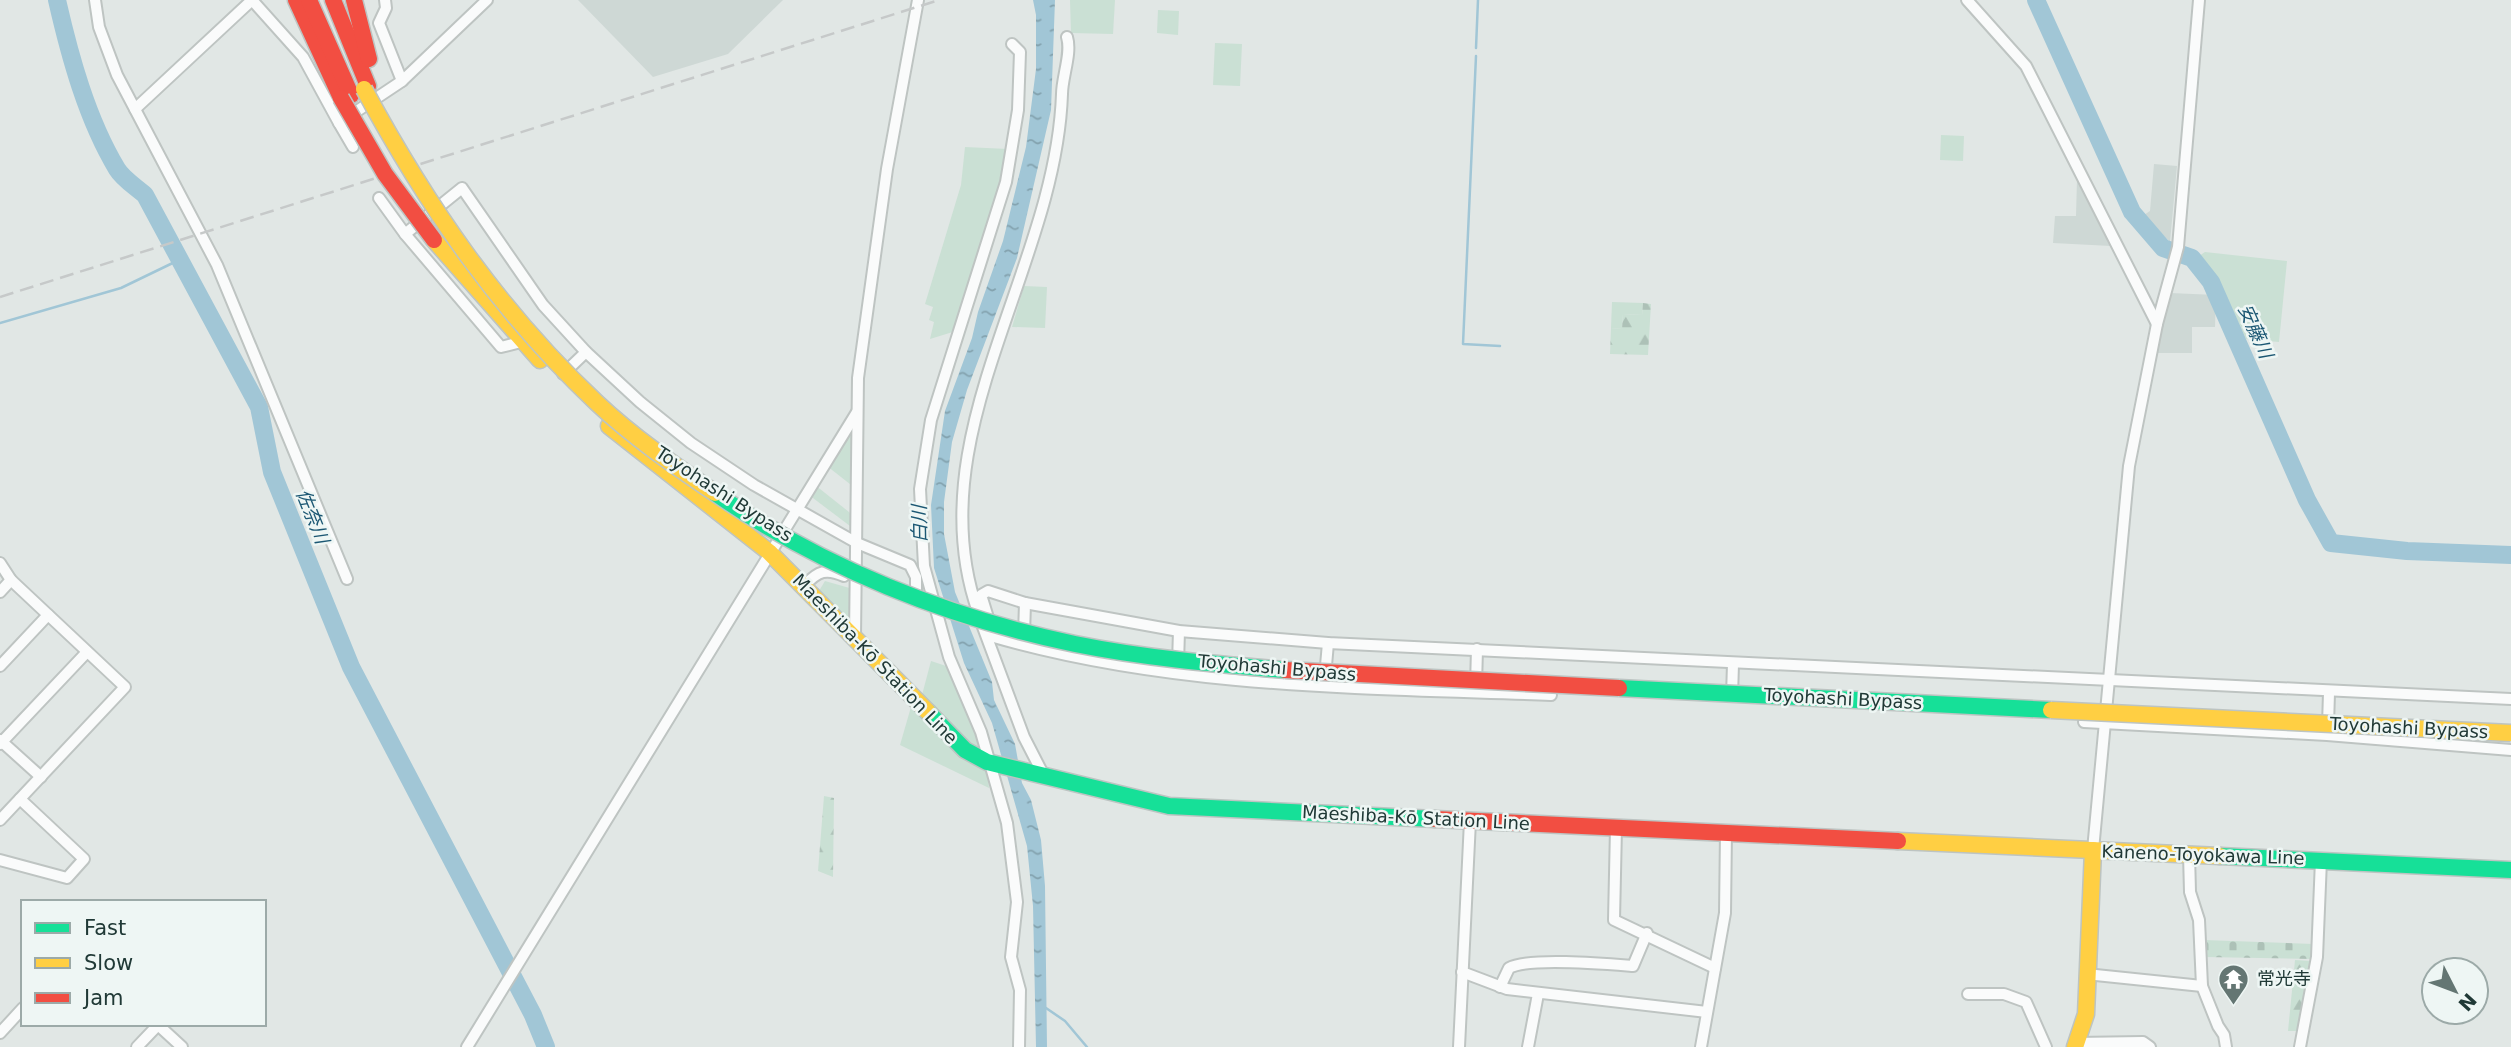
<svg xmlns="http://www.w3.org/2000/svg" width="2511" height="1047" font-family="'DejaVu Sans','Noto Sans JP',sans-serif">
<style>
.built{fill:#ced8d5}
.green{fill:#cae0d4}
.forest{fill:url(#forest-firs)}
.cemetery{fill:url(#cemetery-stones)}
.water{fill:url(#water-ripples)}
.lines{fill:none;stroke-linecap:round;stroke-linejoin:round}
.stream{stroke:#a1c6d6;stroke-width:2.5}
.river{stroke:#a1c6d6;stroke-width:18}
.street-casing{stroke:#bec4c2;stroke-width:14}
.fast-casing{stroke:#bdc4c2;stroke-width:19}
.slow-casing{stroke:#bdc4c2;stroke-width:19}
.jam-casing{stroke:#bdc4c2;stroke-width:19}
.street{stroke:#fafbfb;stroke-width:10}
.fast{stroke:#16e098;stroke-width:16}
.slow{stroke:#ffcf43;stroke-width:16}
.jam{stroke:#f24e42;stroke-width:16}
.rail{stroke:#c6c9c9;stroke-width:2.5;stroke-dasharray:14 7;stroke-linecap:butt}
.fast-bridge-casing{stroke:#bdc4c2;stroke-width:19;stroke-linecap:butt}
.slow-bridge-casing{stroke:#bdc4c2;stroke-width:19;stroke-linecap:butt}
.jam-bridge-casing{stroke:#bdc4c2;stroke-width:19;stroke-linecap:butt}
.fast-bridge{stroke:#16e098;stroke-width:16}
.slow-bridge{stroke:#ffcf43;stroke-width:16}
.jam-bridge{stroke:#f24e42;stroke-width:16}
.labels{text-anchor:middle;stroke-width:5;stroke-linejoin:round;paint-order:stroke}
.street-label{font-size:18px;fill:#203936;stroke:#eef6f4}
.poi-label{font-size:18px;fill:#203936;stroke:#eef6f4;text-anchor:start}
.water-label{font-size:19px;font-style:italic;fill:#1b5773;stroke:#eef6f4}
</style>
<defs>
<pattern id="forest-firs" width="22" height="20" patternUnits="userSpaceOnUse" patternTransform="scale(1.75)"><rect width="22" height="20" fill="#cae0d4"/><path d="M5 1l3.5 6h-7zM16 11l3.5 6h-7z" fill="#adc1b7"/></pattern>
<pattern id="cemetery-stones" width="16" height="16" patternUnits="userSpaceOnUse" patternTransform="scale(1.75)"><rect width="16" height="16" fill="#cae0d4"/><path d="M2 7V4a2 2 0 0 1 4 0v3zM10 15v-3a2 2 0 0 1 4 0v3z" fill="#adc1b7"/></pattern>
<pattern id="water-ripples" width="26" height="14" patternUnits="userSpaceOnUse" patternTransform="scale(1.75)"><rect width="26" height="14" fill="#a1c6d6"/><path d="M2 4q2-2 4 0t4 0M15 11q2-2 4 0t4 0" fill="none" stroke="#83a2ae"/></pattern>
</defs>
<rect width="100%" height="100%" fill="#e1e7e5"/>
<g class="built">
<path d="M 578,0 L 783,0 L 728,54 L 653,77 Z"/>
<path d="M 2154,164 L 2177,166 L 2170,242 L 2144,215 L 2150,211 Z"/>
<path d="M 2077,179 L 2111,246 L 2053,243 L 2055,216 L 2076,216 Z"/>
<path d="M 2170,293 L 2216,295 L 2215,327 L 2192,327 L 2192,353 L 2157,353 Z"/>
</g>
<g class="green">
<path d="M 1070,0 L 1115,0 L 1113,34 L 1071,33 Z"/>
<path d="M 1158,10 L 1179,11 L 1178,35 L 1157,33 Z"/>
<path d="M 1215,43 L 1242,44 L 1240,86 L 1213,85 Z"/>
<path d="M 1941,135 L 1964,136 L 1963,161 L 1940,160 Z"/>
<path d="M 965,147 L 1008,149 L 997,202 L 956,331 L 930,339 L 934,322 L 929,320 L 933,307 L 925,304 L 961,185 Z"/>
<path d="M 2205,252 L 2287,261 L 2279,342 L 2246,339 L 2224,291 L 2199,256 Z"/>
<path d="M 1024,286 L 1047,287 L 1045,328 L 1012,327 Z"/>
<path d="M 1612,302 L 1643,303 L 1642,315 L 1623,314 L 1622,329 L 1611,328 Z"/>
<path d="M 853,423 L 855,488 L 827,466 Z"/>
<path d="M 815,485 L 854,516 L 854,529 L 809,495 Z"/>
<path d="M 825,581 L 853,589 L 853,625 L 819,591 Z"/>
<path d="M 931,661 L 946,666 L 980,734 L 982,750 L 967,741 L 922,695 Z"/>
<path d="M 911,707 L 987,767 L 989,788 L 900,745 Z"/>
</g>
<g class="forest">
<path d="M 1643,303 L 1651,304 L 1648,355 L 1610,354 L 1611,328 L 1622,329 L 1623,314 L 1642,315 Z"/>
<path d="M 824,796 L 834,798 L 833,877 L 818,871 Z"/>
<path d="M 2295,960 L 2311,961 L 2300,1031 L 2288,1031 Z"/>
</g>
<path class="cemetery" d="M 2204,940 L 2314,944 L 2313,959 L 2204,957 Z"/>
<path class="water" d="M 1033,0 L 1055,0 L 1051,110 L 1017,258 L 967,390 L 952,442 L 944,502 L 944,534 L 955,592 L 992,682 L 994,700 L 1015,744 L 1022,783 L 1031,800 L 1041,840 L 1045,886 L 1047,1047 L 1036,1047 L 1033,906 L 1027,846 L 992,723 L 964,663 L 934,568 L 931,505 L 945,411 L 972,338 L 978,312 L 1003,241 L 1026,147 L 1036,69 L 1036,15 Z"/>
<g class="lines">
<g class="stream">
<path d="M 1476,48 L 1478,0"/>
<path d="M 1476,56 L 1463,344 L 1500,346"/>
<path d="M 0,323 L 121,288 L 181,259"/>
<path d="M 1046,1008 L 1065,1021 L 1087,1047"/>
</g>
<g class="river">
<path d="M 57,0 C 70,57 87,119 117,169 C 123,179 136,187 145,195 L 259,407 L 272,472 L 351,667 L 533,1015 L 546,1047"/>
<path d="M 2036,0 L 2132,212 L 2163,248 L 2192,258 L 2211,282 L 2307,500 L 2331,543 L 2407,551 L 2511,555"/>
</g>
<defs>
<g id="street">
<path d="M 95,0 L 99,27 L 117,75 L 217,265 L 347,579"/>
<path d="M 252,0 L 303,57 L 339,123 L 402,81 L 379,23 L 386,8 L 385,0"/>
<path d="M 1967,0 L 2026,66 L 2157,324"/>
<path d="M 1012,44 L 1020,52 L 1018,110 L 1006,182 L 931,420 L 920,489 L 924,566 L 949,657 L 981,732 L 1007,823 L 1017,902 L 1011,957 L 1020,990 L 1019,1047"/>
<path d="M 402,81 L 487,0"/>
<path d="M 135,109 L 252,0"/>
<path d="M 339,123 L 353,147"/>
<path d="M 379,198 L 405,234"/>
<path d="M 521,342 L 501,347 L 405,234 L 462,188 L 543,305 L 586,352 L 640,402 L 691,443 L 754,485 L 857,543 L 910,565 L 916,577 L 916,599"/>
<path d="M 563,374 L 586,352"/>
<path d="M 0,563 L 11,580 L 125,687 L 0,820"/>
<path d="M 805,585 C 818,571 826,568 844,576"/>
<path d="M 0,592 L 11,580"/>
<path d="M 978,612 C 916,436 1056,269 1062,94 C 1062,77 1072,53 1067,37"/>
<path d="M 983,627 L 1024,737 L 1043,774"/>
<path d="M 1024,635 L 1025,603"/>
<path d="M 855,637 L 858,378 L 887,169 L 918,0"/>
<path d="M 1178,663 L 1179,631"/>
<path d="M 0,666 L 48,615"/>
<path d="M 1325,677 L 1328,643"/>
<path d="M 1476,685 L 1477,649"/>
<path d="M 1551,695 C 1364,688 1175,689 994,637 L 981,595 L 988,591 L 1025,603 L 1179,631 L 1328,643 L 2511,699"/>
<path d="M 1732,696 L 1733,664"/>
<path d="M 2084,722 L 2327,735 L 2511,750"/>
<path d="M 2328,725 L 2329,693"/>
<path d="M 0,740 L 41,777"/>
<path d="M 0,744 L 87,652"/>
<path d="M 1616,828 L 1614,920 L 1715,968"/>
<path d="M 2093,850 L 2129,466 L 2157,324 L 2178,247 L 2199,0"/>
<path d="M 2189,854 L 2190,892 L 2199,920 L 2202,986 L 2218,1026 L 2224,1035 L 2226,1047"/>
<path d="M 0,860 L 67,878 L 84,859 L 20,799"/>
<path d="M 1462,972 L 1507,989 L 1707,1012"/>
<path d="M 2086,974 L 2202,986"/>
<path d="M 1500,987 L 1509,968 C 1528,957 1608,964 1633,966 L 1647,933"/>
<path d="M 1968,994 L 2004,994 L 2026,1002 L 2046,1047"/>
<path d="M 157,1024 L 182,1047"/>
<path d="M 0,1033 L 23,1008"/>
<path d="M 2076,1043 L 2143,1042 L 2150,1047"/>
<path d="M 137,1047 L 158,1025"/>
<path d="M 467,1047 L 857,412"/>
<path d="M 1459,1047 L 1470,821"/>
<path d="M 1528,1047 L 1538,994"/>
<path d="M 1701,1047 L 1725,913 L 1726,832"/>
<path d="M 2300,1047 L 2317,957 L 2321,860"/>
</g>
<g id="fast">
<path d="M 928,712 L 965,750 L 987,762 L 1169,806 L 1435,819"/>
<path d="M 2220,856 L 2511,870"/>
</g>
<g id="slow">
<path d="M 434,240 L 540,360"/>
<path d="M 609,426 L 769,552 L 928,712"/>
<path d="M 1898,841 L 2220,856"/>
<path d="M 2075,1047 L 2086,1014 L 2093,850"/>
</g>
<g id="jam">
<path d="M 296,0 L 341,98"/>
<path d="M 309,0 L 351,95"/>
<path d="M 333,0 L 368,86"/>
<path d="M 354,0 L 369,59"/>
<path d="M 1435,819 L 1898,841"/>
</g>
</defs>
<use href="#street" class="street-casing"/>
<use href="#fast" class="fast-casing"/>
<use href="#slow" class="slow-casing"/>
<use href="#jam" class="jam-casing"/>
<use href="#street" class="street"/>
<use href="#fast" class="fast"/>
<use href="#slow" class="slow"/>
<use href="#jam" class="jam"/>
<path class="rail" d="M 0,297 L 939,0"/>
<defs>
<g id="fast-bridge">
<path d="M 715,493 C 821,567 949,618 1075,644 C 1144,658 1215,664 1285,670"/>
<path d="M 1619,688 L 2051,710"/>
</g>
<g id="slow-bridge">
<path d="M 364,89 C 427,206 500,312 597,403 C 633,437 674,465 715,493"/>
<path d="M 2051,710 L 2511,733"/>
</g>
<g id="jam-bridge">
<path d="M 341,98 L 385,174 L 434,240"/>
<path d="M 1285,670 L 1619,688"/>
</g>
</defs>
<use href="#fast-bridge" class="fast-bridge-casing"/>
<use href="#slow-bridge" class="slow-bridge-casing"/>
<use href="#jam-bridge" class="jam-bridge-casing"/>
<use href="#fast-bridge" class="fast-bridge"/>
<use href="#slow-bridge" class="slow-bridge"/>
<use href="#jam-bridge" class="jam-bridge"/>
</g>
<defs>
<symbol id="temple-pin" viewBox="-11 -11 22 30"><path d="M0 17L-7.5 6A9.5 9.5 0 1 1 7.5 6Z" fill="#647673" stroke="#eef6f4"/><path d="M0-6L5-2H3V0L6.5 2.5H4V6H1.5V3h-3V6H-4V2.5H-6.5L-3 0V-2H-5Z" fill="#fff"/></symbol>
</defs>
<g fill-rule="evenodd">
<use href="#temple-pin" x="2216" y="962" width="35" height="47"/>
</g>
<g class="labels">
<g class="street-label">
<text transform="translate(724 494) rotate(33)" y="6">Toyohashi Bypass</text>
<text transform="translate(875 659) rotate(46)" y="6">Maeshiba-Kō Station Line</text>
<text transform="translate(1277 668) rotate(5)" y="6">Toyohashi Bypass</text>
<text transform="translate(1843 699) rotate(3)" y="6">Toyohashi Bypass</text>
<text transform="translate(2409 728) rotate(3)" y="6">Toyohashi Bypass</text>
<text transform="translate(1416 818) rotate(3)" y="6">Maeshiba-Kō Station Line</text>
<text transform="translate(2203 855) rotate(2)" y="6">Kaneno-Toyokawa Line</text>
</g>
<g class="poi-label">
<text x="2257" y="985">常光寺</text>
</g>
<g class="water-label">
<text transform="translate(2256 331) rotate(66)" y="7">安藤川</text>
<text transform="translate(313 516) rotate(68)" y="7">佐奈川</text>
<text transform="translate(919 524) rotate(-91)" y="7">白川</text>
</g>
</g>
<rect x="21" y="900" width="245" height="126" fill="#eef6f4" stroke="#9caaa8" stroke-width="2"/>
<rect x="35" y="923" width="35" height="10" fill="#16e098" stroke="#9caaa8" stroke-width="2"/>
<text x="84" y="935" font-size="21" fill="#203936">Fast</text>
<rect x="35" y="958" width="35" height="10" fill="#ffcf43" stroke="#9caaa8" stroke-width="2"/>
<text x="84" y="970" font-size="21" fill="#203936">Slow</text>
<rect x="35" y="993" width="35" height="10" fill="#f24e42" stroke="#9caaa8" stroke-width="2"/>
<text x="84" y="1005" font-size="21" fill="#203936">Jam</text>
<g transform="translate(2455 991) rotate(132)"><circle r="33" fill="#eef6f4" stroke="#9caaa8" stroke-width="2"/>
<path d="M0-5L12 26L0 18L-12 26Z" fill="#647673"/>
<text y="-10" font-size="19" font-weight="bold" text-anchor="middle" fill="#203936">N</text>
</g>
</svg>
